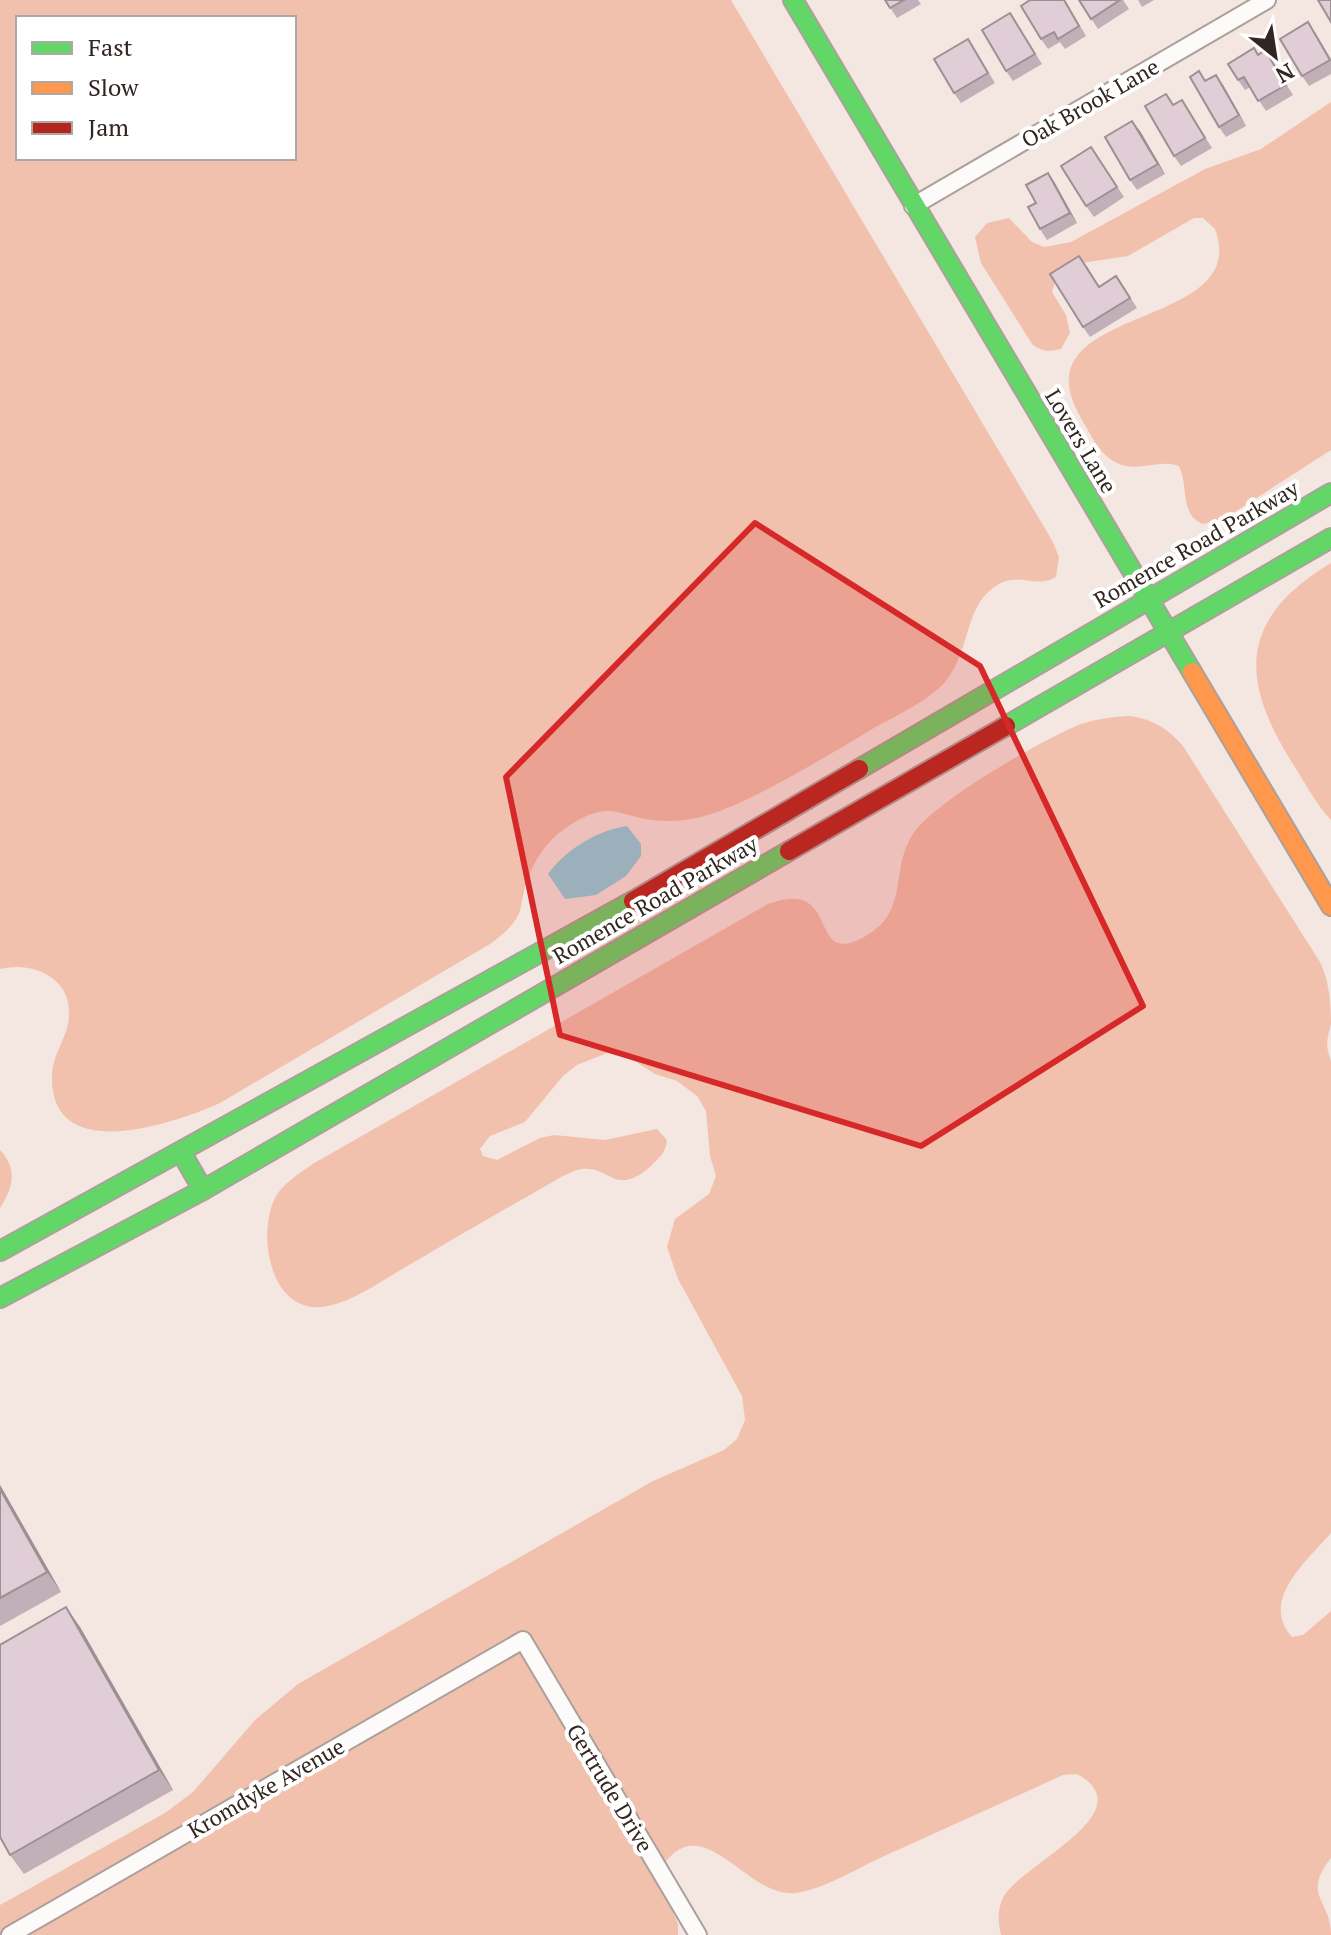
<svg xmlns="http://www.w3.org/2000/svg" width="1331" height="1935" font-family="'PT Serif',serif">
<style>
.forest{fill:#f2c1ad;fill-rule:evenodd}
.water{fill:#8cd2e0}
.lines{fill:none;stroke-linecap:round;stroke-linejoin:round}
.street-casing{stroke:#aba09b;stroke-width:20}
.fast-casing{stroke:#aba09b;stroke-width:22}
.slow-casing{stroke:#aba09b;stroke-width:22}
.jam-casing{stroke:#aba09b;stroke-width:22}
.street{stroke:#fdfbfa;stroke-width:16}
.fast{stroke:#63d668;stroke-width:18}
.slow{stroke:#ff974d;stroke-width:18}
.jam{stroke:#b3261e;stroke-width:18}
.wall{fill:#c1b0b7}
.shaded-wall{fill:#9d9095}
.building{fill:#e0cdd5;stroke:#9d9095;stroke-width:2}
.marked{fill:#d62828;fill-opacity:0.2;stroke:#d62828;stroke-width:6;stroke-linejoin:round}
.labels{text-anchor:middle;stroke-width:8;stroke-linejoin:round;paint-order:stroke}
.street-label{font-size:22px;fill:#322621;stroke:#fff}
</style>
<rect width="100%" height="100%" fill="#f4e6e0"/>
<g class="forest">
<path d="M 0,0 L 731,0 L 1053,542 L 1059,557 L 1056,577 C 1037,589 1019,572 999,584 C 963,604 972,650 945,682 C 927,702 897,715 874,728 C 834,752 794,776 752,797 C 726,810 696,822 666,821 C 617,820 614,794 563,830 C 542,845 528,871 523,896 C 521,904 521,912 516,919 C 510,929 499,937 490,944 L 220,1103 C 173,1124 48,1167 52,1074 C 53,1053 69,1035 69,1015 C 71,977 32,961 0,969 ZM 18,18 L 294,18 L 294,158 L 18,158 Z"/>
<path d="M 1331,102 L 1331,450 L 1224,519 L 1203,524 C 1179,515 1189,486 1179,466 C 1159,459 1139,472 1119,464 C 1100,456 1091,435 1081,418 C 1013,302 1254,333 1215,229 L 1203,218 L 1194,218 L 1128,256 L 1075,264 L 1057,276 L 1052,292 L 1066,315 L 1070,333 L 1061,349 C 1049,352 1042,352 1032,344 L 981,263 L 975,237 L 987,223 L 1009,218 L 1032,242 L 1044,247 L 1071,242 L 1205,169 L 1261,149 Z"/>
<path d="M 1331,563 L 1331,820 C 1316,804 1305,783 1293,764 C 1239,679 1239,618 1331,563 Z"/>
<path d="M 1130,716 C 1154,720 1167,728 1183,746 L 1320,962 C 1329,980 1331,1003 1331,1024 C 1327,1039 1325,1046 1331,1061 L 1331,1533 C 1307,1561 1259,1600 1292,1637 L 1303,1635 L 1331,1611 L 1331,1858 C 1301,1896 1331,1899 1331,1935 L 1001,1935 C 998,1923 997,1910 1003,1898 C 1018,1866 1147,1812 1077,1774 L 1063,1775 C 1002,1803 941,1830 880,1858 C 854,1870 824,1889 796,1893 C 745,1900 700,1797 657,1875 L 678,1924 L 678,1935 L 0,1935 L 0,1905 L 165,1813 L 193,1792 L 255,1720 L 298,1684 L 653,1481 L 724,1450 L 737,1439 L 745,1420 L 742,1396 L 678,1279 L 667,1247 L 675,1219 L 709,1194 L 716,1176 L 710,1156 L 706,1111 L 697,1096 L 677,1081 L 655,1074 L 624,1054 L 607,1053 L 577,1065 L 563,1076 L 525,1122 L 490,1136 L 480,1149 L 483,1156 L 497,1160 L 540,1138 L 554,1135 L 605,1140 L 657,1129 L 667,1140 C 666,1152 660,1157 651,1166 C 615,1198 610,1165 581,1169 C 575,1170 568,1174 563,1176 C 512,1205 460,1235 409,1265 C 384,1279 357,1300 328,1306 C 271,1318 256,1236 275,1198 C 282,1184 299,1174 311,1165 L 768,904 C 843,876 806,969 864,937 C 909,913 890,874 911,837 C 929,804 1039,742 1076,726 C 1094,719 1111,717 1130,716 Z"/>
<path d="M 0,1150 C 18,1169 13,1188 0,1208 Z"/>
</g>
<path class="water" d="M 627,826 L 641,844 L 641,856 L 626,876 L 596,895 L 565,899 L 548,874 C 565,850 598,830 627,826 Z"/>
<g class="lines">
<defs>
<g id="street">
<path d="M 913,206 L 1267,0"/>
<path d="M 10,1935 L 523,1640 L 698,1935"/>
</g>
<g id="fast">
<path d="M 793,0 L 1192,672"/>
<path d="M 1006,726 L 1331,538"/>
<path d="M 859,769 L 1331,493"/>
<path d="M 181,1152 L 203,1190"/>
<path d="M 0,1251 L 633,901"/>
<path d="M 0,1298 L 203,1190 L 789,851"/>
</g>
<path id="slow" d="M 1192,672 L 1331,906"/>
<g id="jam">
<path d="M 789,851 L 1006,726"/>
<path d="M 633,901 L 859,769"/>
</g>
</defs>
<use href="#street" class="street-casing"/>
<use href="#fast" class="fast-casing"/>
<use href="#slow" class="slow-casing"/>
<use href="#jam" class="jam-casing"/>
<use href="#street" class="street"/>
<use href="#fast" class="fast"/>
<use href="#slow" class="slow"/>
<use href="#jam" class="jam"/>
</g>
<g class="wall">
<path d="M 885,0 L 918,0 L 921,4 L 897,18 Z"/>
<path d="M 1030,0 L 1065,0 L 1086,36 L 1065,49 L 1060,42 L 1048,49 L 1041,39 Z"/>
<path d="M 1079,0 L 1123,0 L 1129,9 L 1098,29 Z"/>
<path d="M 1138,0 L 1154,0 L 1142,7 Z"/>
<path d="M 1010,13 L 1042,64 L 1013,81 L 1006,71 Z"/>
<path d="M 1315,32 L 1331,59 L 1331,74 L 1309,86 L 1302,76 Z"/>
<path d="M 968,39 L 995,83 L 961,103 L 954,93 Z"/>
<path d="M 1254,48 L 1259,54 L 1265,50 L 1293,95 L 1266,111 L 1250,87 L 1245,90 L 1238,80 Z"/>
<path d="M 1206,80 L 1223,85 L 1246,126 L 1226,137 L 1219,127 Z"/>
<path d="M 1182,100 L 1212,148 L 1181,166 L 1174,156 L 1174,105 Z"/>
<path d="M 1140,131 L 1165,174 L 1137,190 L 1130,180 Z"/>
<path d="M 1091,147 L 1124,197 L 1094,217 L 1086,206 Z"/>
<path d="M 1048,173 L 1077,223 L 1047,240 L 1040,229 L 1036,203 Z"/>
<path d="M 1087,266 L 1099,287 L 1123,286 L 1137,308 L 1090,337 L 1083,327 Z"/>
<path d="M 0,1485 L 61,1592 L 0,1626 Z"/>
<path d="M 80,1627 L 173,1790 L 24,1874 L 10,1855 Z"/>
</g>
<g class="shaded-wall">
<path d="M 1216,75 L 1223,85 L 1246,126 L 1239,115 Z"/>
<path d="M 1132,121 L 1140,131 L 1165,174 L 1158,164 Z"/>
<path d="M 1048,173 L 1055,183 L 1077,223 L 1070,213 Z"/>
<path d="M 0,1485 L 61,1592 L 47,1572 L 0,1489 Z"/>
<path d="M 66,1607 L 80,1627 L 173,1790 L 159,1770 Z"/>
</g>
<g class="building">
<path d="M 885,0 L 904,0 L 890,8 Z"/>
<path d="M 1030,0 L 1064,0 L 1079,26 L 1058,39 L 1054,32 L 1041,39 L 1021,6 Z"/>
<path d="M 1079,0 L 1120,0 L 1091,19 Z"/>
<path d="M 1318,0 L 1331,0 L 1331,22 Z"/>
<path d="M 1010,13 L 1035,54 L 1006,71 L 982,30 Z"/>
<path d="M 1308,22 L 1330,60 L 1302,76 L 1280,39 Z"/>
<path d="M 968,39 L 988,73 L 954,93 L 934,59 Z"/>
<path d="M 1254,48 L 1258,55 L 1265,50 L 1286,85 L 1258,101 L 1244,77 L 1238,80 L 1228,64 Z"/>
<path d="M 1199,71 L 1205,81 L 1216,75 L 1239,115 L 1219,127 L 1190,77 Z"/>
<path d="M 1166,94 L 1173,105 L 1182,100 L 1205,138 L 1174,156 L 1145,106 Z"/>
<path d="M 1132,121 L 1158,164 L 1130,180 L 1105,137 Z"/>
<path d="M 1091,147 L 1117,187 L 1086,206 L 1061,166 Z"/>
<path d="M 1048,173 L 1070,213 L 1040,229 L 1028,207 L 1036,203 L 1026,185 Z"/>
<path d="M 1079,256 L 1099,287 L 1116,276 L 1130,298 L 1083,327 L 1050,274 Z"/>
<path d="M 0,1489 L 47,1572 L 0,1598 Z"/>
<path d="M 66,1607 L 159,1770 L 10,1855 L 0,1837 L 0,1645 Z"/>
</g>
<path class="marked" d="M 755,523 L 980,666 L 1143,1006 L 921,1146 L 560,1035 L 506,777 Z"/>
<g class="labels">
<g class="street-label">
<text transform="translate(1090 103) rotate(-30)" y="8">Oak Brook Lane</text>
<text transform="translate(1081 441) rotate(59)" y="8">Lovers Lane</text>
<text transform="translate(1196 544) rotate(-30)" y="8">Romence Road Parkway</text>
<text transform="translate(655 900) rotate(-30)" y="8">Romence Road Parkway</text>
<text transform="translate(266 1788) rotate(-30)" y="8">Kromdyke Avenue</text>
<text transform="translate(610 1788) rotate(59)" y="8">Gertrude Drive</text>
</g>
</g>
<rect x="16" y="16" width="280" height="144" fill="#ffffff" stroke="#ada8a6" stroke-width="2"/>
<rect x="32" y="42" width="40" height="12" fill="#63d668" stroke="#ada8a6" stroke-width="2"/>
<text x="88" y="56" font-size="24" fill="#322621">Fast</text>
<rect x="32" y="82" width="40" height="12" fill="#ff974d" stroke="#ada8a6" stroke-width="2"/>
<text x="88" y="96" font-size="24" fill="#322621">Slow</text>
<rect x="32" y="122" width="40" height="12" fill="#b3261e" stroke="#ada8a6" stroke-width="2"/>
<text x="88" y="136" font-size="24" fill="#322621">Jam</text>
<g transform="translate(1275 56) rotate(150)" stroke="#ffffff" stroke-width="6" paint-order="stroke">
<path d="M0-6L14 30L0 20L-14 30Z" fill="#322621"/>
<text y="-12" font-size="22" font-weight="bold" text-anchor="middle" fill="#322621">N</text>
</g>
</svg>
